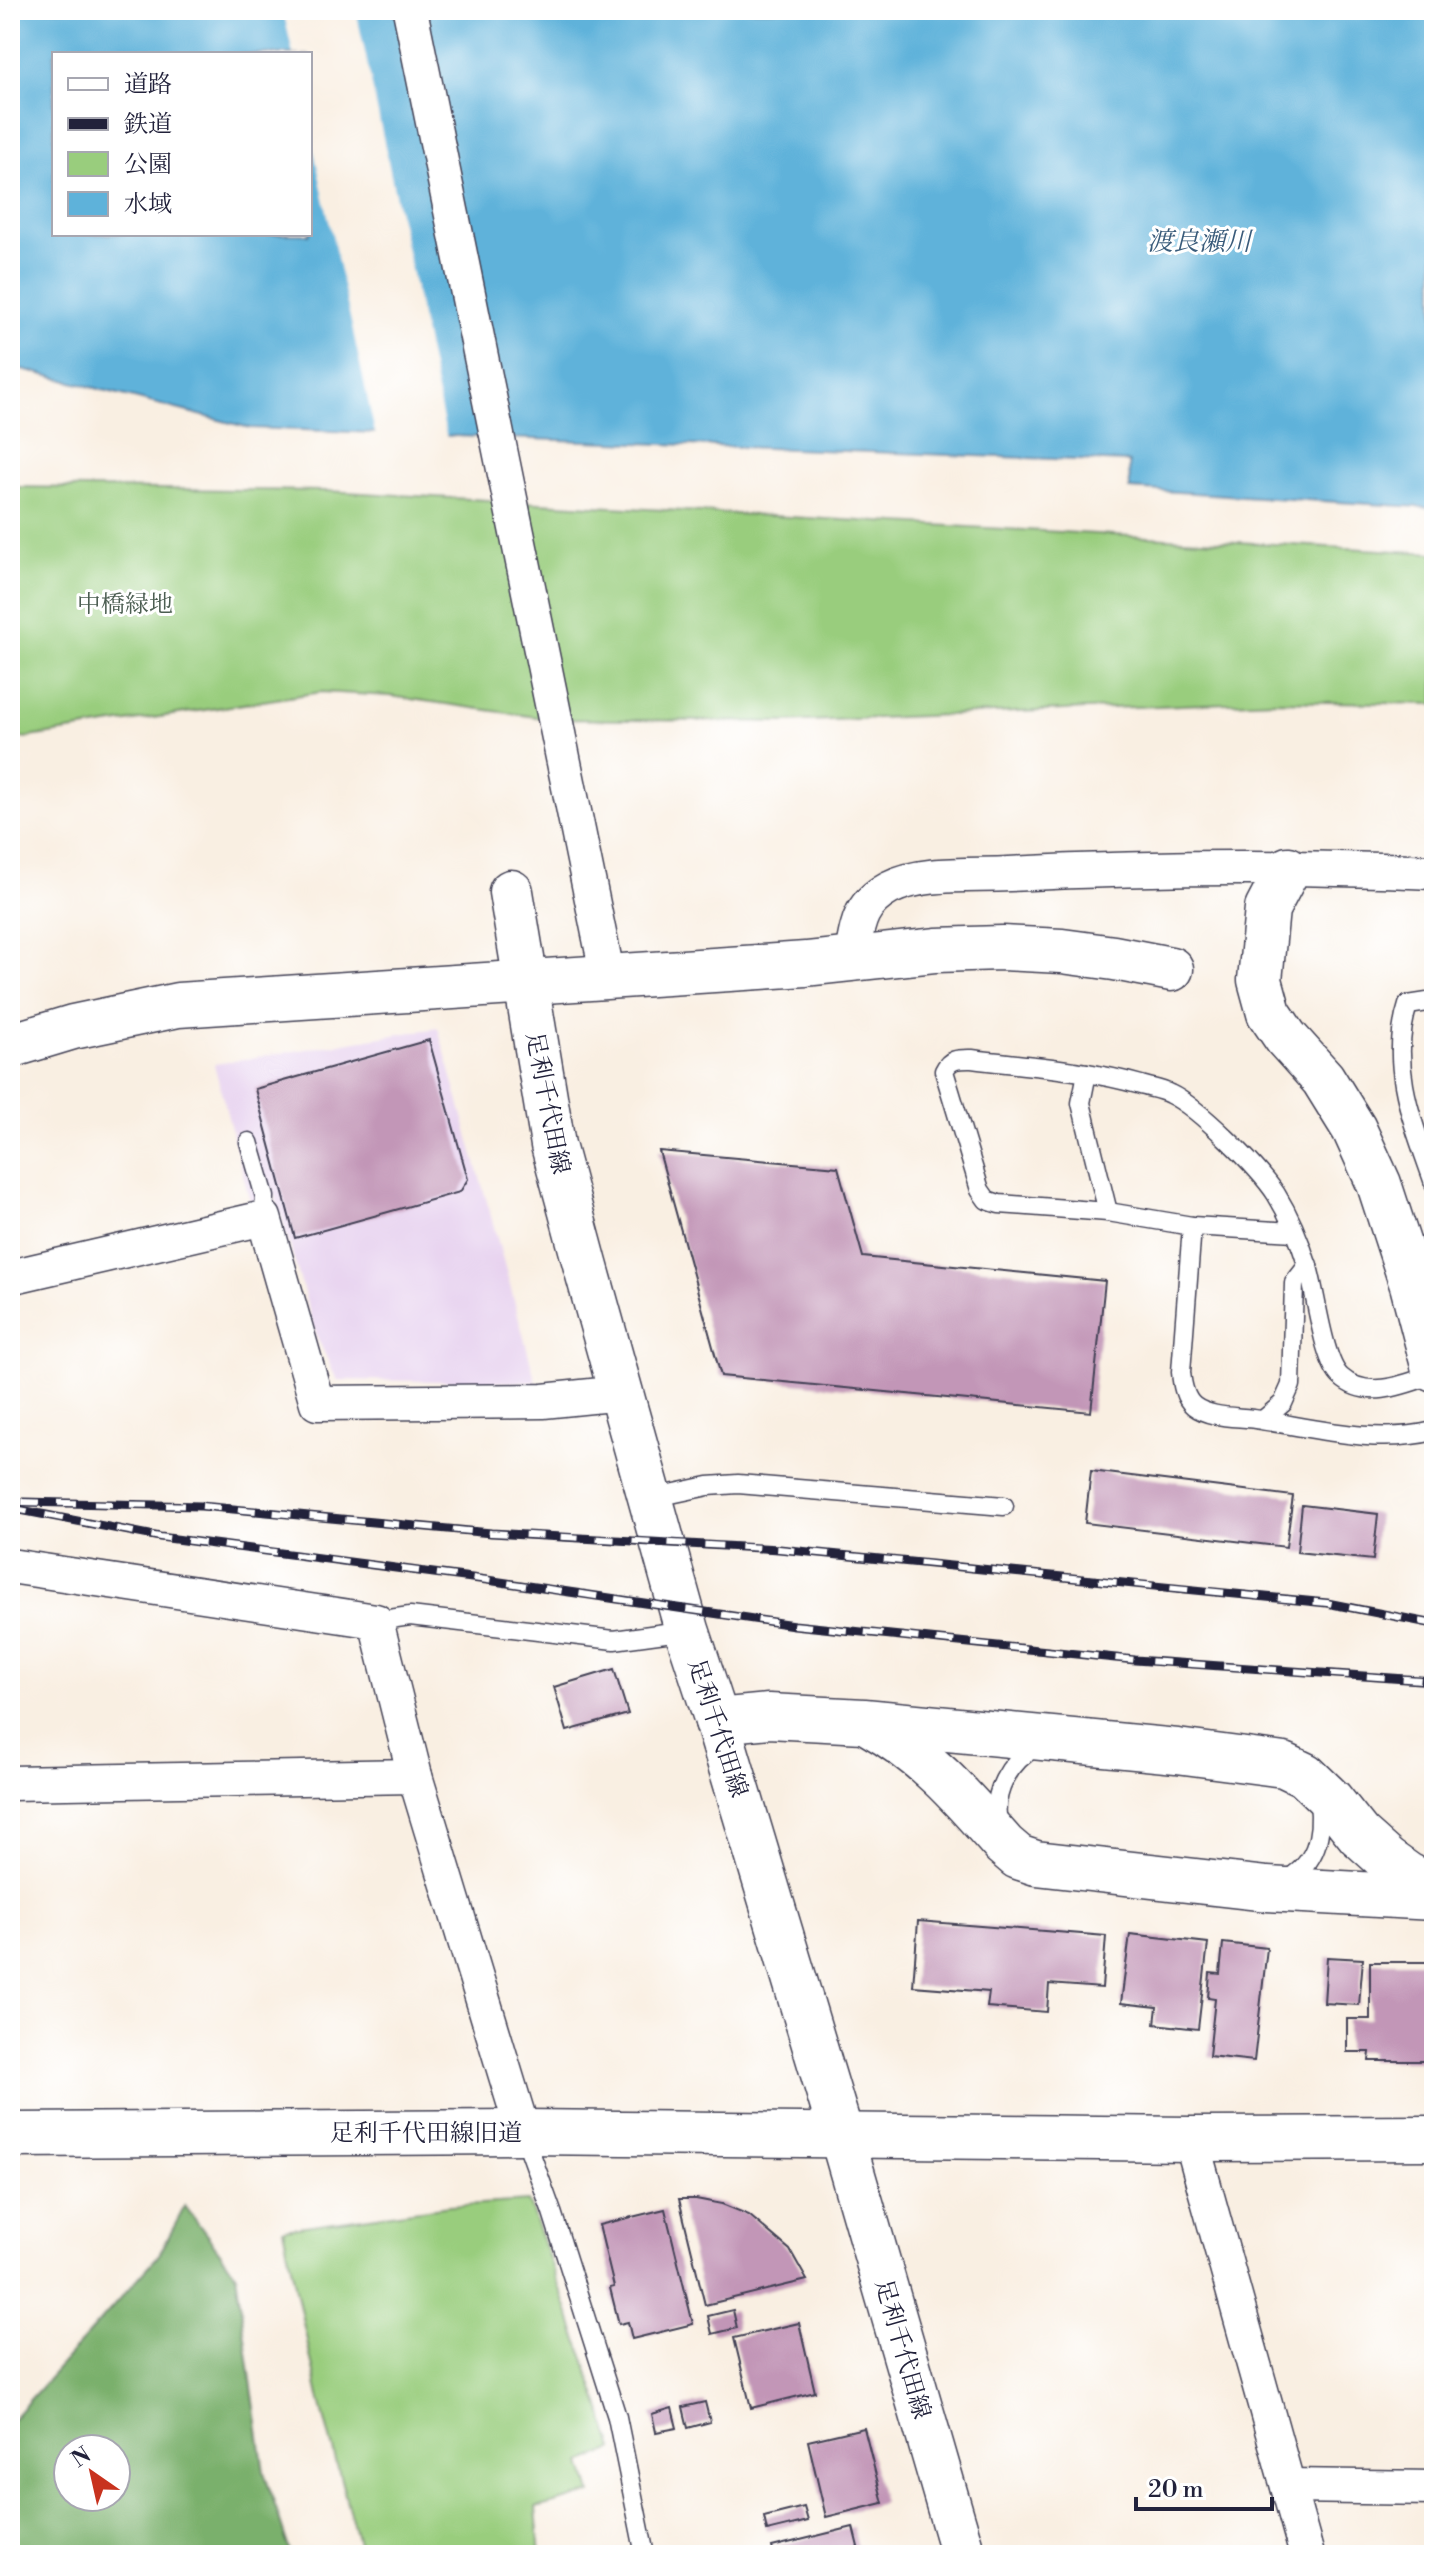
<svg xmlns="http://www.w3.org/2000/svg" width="1444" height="2565" font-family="'Libre Bodoni','Noto Serif JP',serif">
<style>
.built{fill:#e7d2ef}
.green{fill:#99cd7d;stroke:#5e785c;stroke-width:2}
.forest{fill:#7ab06c;stroke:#4e6954;stroke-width:2;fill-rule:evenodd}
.water{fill:#5eb2da;stroke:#406a8a;stroke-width:2;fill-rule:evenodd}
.pier{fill:#f9efe2}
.building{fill:#c296b7}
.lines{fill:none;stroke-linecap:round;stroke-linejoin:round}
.lane-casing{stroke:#424154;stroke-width:21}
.street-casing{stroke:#424154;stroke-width:37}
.secondary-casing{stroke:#424154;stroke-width:47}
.primary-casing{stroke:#424154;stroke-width:47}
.lane{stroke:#fff;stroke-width:18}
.street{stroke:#fff;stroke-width:34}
.secondary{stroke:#fff;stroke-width:44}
.primary{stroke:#fff;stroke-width:44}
.rail-casing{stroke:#22223b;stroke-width:9}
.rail{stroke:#fff;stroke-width:6;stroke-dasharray:18;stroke-linecap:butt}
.labels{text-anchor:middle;stroke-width:6;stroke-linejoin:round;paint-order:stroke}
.park-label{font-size:24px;fill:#4c5e52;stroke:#fff}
.street-label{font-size:24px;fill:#22223b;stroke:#fff}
.water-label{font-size:26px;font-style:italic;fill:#3a5c7b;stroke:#fff}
</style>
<rect width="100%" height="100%" fill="#fff"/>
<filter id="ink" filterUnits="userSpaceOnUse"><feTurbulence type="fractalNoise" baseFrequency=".0125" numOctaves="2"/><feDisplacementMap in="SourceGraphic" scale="16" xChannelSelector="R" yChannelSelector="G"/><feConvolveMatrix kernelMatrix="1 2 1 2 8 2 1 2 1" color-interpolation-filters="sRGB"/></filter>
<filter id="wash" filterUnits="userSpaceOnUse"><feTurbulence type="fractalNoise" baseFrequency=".006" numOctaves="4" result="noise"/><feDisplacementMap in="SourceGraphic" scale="32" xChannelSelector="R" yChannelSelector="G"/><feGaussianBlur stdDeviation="1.8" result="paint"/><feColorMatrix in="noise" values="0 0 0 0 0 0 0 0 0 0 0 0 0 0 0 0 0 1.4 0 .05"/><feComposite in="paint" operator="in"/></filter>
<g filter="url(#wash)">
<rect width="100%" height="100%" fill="#f9efe2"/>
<path class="built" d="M 438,1028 L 496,1234 L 536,1382 L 337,1380 L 317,1337 L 275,1195 L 250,1201 L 214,1064 Z"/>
<g class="green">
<path d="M 10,487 L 327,491 L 1434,553 L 1434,704 L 1275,701 L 785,722 L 550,719 L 390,696 L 321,692 L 10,740 Z"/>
<path d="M 528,2201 L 568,2311 L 614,2449 L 582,2463 L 591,2493 L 536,2508 L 540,2555 L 361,2555 L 320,2401 L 283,2229 L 449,2206 Z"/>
</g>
<path class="forest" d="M 185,2206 L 236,2274 L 264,2472 L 291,2555 L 10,2555 L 10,2422 L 159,2255 ZM 68,2449 L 116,2449 L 116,2497 L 68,2497 Z"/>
<path class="water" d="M 10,10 L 1434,10 L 1434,508 L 1130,489 L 1129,462 L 250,428 L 10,366 ZM 54,54 L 310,54 L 310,234 L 54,234 Z"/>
<path class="pier" d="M 283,10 L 356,10 L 447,439 L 376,437 L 310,133 L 310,54 L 293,54 Z"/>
<g id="blocks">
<g class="building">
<path d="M 429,1040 L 468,1179 L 460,1192 L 295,1238 L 255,1089 Z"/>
<path d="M 659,1151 L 838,1167 L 863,1257 L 1105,1281 L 1091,1412 L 721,1376 Z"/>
<path d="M 1091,1471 L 1293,1496 L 1286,1547 L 1085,1523 Z"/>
<path d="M 1302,1505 L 1378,1514 L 1373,1560 L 1297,1552 Z"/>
<path d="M 614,1669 L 628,1714 L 567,1731 L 554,1687 Z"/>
<path d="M 918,1921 L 1106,1936 L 1102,1988 L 1049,1984 L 1047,2012 L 987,2007 L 989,1992 L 913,1986 Z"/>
<path d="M 1130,1934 L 1208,1943 L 1198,2029 L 1155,2024 L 1157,2007 L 1121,2003 Z"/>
<path d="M 1223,1943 L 1267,1948 L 1254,2061 L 1209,2056 L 1215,1999 L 1208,1998 L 1210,1973 L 1220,1974 Z"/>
<path d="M 1327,1957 L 1363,1959 L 1359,2005 L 1324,2003 Z"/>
<path d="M 1370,1962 L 1434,1962 L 1434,2040 L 1431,2040 L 1431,2061 L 1369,2061 L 1370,2052 L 1347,2052 L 1347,2019 L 1370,2019 Z"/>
<path d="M 679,2199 L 696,2199 L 722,2204 L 749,2215 L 790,2250 L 807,2280 L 705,2305 Z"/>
<path d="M 665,2209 L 693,2324 L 632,2339 L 628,2322 L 619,2324 L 610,2288 L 614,2287 L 599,2225 Z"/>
<path d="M 733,2310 L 737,2328 L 712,2334 L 708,2316 Z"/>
<path d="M 799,2323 L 815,2392 L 751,2408 L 734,2338 Z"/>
<path d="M 705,2402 L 710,2422 L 688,2428 L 683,2407 Z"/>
<path d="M 672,2408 L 677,2428 L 656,2432 L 652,2414 Z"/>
<path d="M 864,2428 L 883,2503 L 826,2517 L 808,2441 Z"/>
<path d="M 804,2507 L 808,2521 L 767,2531 L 764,2517 Z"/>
<path d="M 853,2527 L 860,2555 L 774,2555 L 772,2547 Z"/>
</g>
</g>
</g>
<g filter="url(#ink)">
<use href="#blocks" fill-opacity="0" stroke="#424154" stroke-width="2"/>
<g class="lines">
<defs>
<g id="lane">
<path d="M 1434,1001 L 1408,1005 C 1388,1066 1414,1125 1434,1183"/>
<path d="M 1087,1073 L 1081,1103 L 1108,1212"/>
<path d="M 249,1142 L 265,1197 L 264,1218"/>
<path d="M 1192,1226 L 1181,1372 C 1182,1383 1184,1398 1194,1406 C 1211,1419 1240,1416 1261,1420 C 1318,1429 1376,1445 1434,1431"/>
<path d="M 1294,1232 L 1192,1226 L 1108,1212 L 999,1204 L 987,1200 L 980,1190 L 944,1071 C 950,1058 959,1059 972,1059 C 1029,1066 1086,1069 1141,1085 C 1150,1088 1161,1089 1170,1094 C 1198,1107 1259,1168 1276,1194 C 1289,1215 1301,1244 1308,1267 C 1316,1293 1323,1361 1341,1377 C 1367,1401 1406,1384 1434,1374"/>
<path d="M 1263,1420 L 1283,1403 L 1291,1385 L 1294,1283 L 1308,1265"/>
<path d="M 652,1498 L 708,1486 L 738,1484 L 1004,1506"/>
<path d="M 376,1621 L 410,1616 L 614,1640 L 687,1630"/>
<path d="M 999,1827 C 990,1795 1009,1760 1038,1746"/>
<path d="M 1284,1881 C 1316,1865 1323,1836 1319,1802"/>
<path d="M 523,2132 L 552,2212 L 617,2417 L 645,2555"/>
</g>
<g id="street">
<path d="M 410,10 L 604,958"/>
<path d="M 851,959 C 858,926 857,906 889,888 C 921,871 973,876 1009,874 C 1150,867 1293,866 1434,872"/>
<path d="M 10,1277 L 264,1218 L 317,1403 L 543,1401 L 621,1393"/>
<path d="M 10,1566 L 376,1621 L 415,1776 L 523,2132"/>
<path d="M 10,1783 L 415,1776"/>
<path d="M 1191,2139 L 1307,2555"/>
<path d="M 1288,2486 L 1434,2488"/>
</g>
<g id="secondary">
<path d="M 1288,869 L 1267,909 L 1260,980 L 1269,1013 L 1286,1038 L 1323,1079 L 1354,1129 L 1379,1184 L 1412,1285 L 1434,1369"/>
<path d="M 10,1046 L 73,1027 L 178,1005 L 806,964 L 936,950 L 1002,948 L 1062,951 L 1114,958 L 1171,969"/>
<path d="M 717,1721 L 769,1716 L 864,1721 L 1177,1751 L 1284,1765 L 1305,1775 L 1331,1800 L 1359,1835 L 1387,1860 L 1408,1875 L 1434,1887"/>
<path d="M 870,1724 C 928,1757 961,1796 1004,1845 L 1018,1857 L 1036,1863 L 1267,1889 L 1434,1898"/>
<path d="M 10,2135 L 523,2132 L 1191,2139 L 1434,2138"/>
</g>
<path id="primary" d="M 511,892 L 553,1145 L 585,1264 L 687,1630 L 717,1721 L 841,2134 L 963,2555"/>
</defs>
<use href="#lane" class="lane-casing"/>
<use href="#street" class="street-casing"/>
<use href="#secondary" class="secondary-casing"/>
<use href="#primary" class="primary-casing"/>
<use href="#lane" class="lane"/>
<use href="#street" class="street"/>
<use href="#secondary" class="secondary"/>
<use href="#primary" class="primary"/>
<defs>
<g id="rail">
<path d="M 22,1502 L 201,1506 L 491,1533 L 779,1549 L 1327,1603 L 1434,1624"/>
<path d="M 10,1508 L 160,1537 L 487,1580 L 794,1625 L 1135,1660 L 1434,1681"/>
</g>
</defs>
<use href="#rail" class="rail-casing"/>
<use href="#rail" class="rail"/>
</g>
</g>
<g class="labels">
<g class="park-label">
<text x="125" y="612">中橋緑地</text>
</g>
<g class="street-label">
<text transform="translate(548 1103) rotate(79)" y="8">足利千代田線</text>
<text transform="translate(718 1728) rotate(72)" y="8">足利千代田線</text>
<text x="426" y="2141">足利千代田線旧道</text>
<text transform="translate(903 2349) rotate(74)" y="8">足利千代田線</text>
</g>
<g class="water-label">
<text x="1199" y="250">渡良瀬川</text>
</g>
</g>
<rect width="1444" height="2565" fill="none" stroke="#fff" stroke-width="40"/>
<rect x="52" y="52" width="260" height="184" fill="#ffffff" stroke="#a7a7b1" stroke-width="2"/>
<rect x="68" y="78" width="40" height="12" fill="#ffffff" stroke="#a7a7b1" stroke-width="2"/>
<text x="124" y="92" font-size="24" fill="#22223b">道路</text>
<rect x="68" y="118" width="40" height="12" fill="#22223b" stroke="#a7a7b1" stroke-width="2"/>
<text x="124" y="132" font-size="24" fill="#22223b">鉄道</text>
<rect x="68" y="152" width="40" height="24" fill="#99cd7d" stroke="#a7a7b1" stroke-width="2"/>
<text x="124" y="172" font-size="24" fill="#22223b">公園</text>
<rect x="68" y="192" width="40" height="24" fill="#5eb2da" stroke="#a7a7b1" stroke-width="2"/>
<text x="124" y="212" font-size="24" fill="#22223b">水域</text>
<g transform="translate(92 2473) rotate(326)"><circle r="38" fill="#ffffff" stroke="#a7a7b1" stroke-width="2"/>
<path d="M0-6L14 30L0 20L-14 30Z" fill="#c8321e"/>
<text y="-12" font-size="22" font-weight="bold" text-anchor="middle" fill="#22223b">N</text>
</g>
<path d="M1136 2497v12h136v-12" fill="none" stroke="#22223b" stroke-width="4"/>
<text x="1148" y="2497" font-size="24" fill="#22223b" stroke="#ffffff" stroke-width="6" paint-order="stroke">20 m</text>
</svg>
